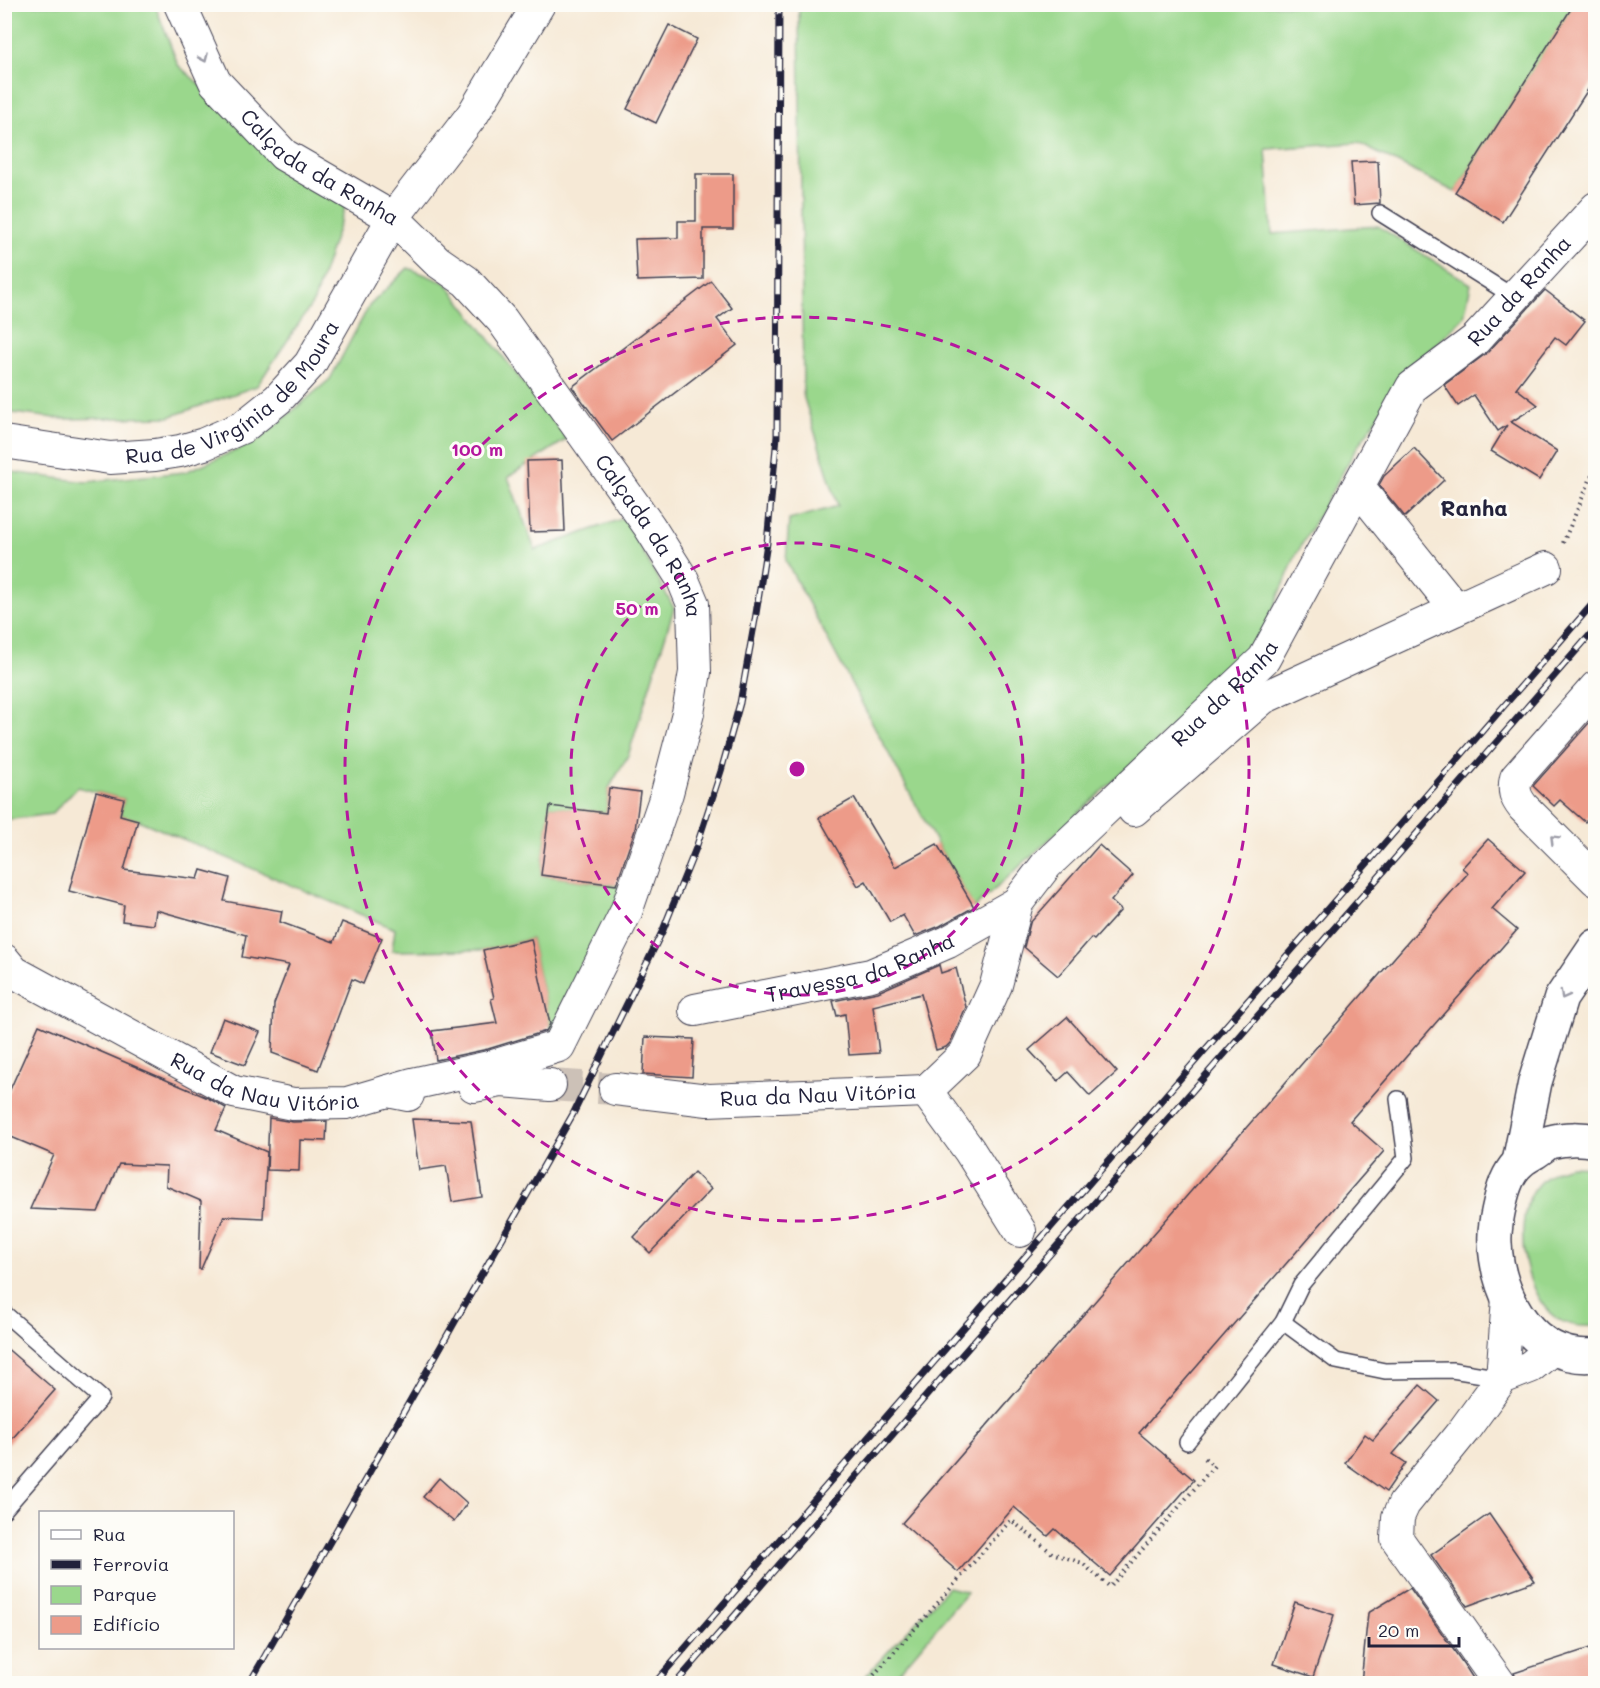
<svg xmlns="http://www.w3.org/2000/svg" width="1600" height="1688" font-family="Mali,sans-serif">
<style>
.green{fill:#9ad78c;stroke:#5e7c64;stroke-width:1.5}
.building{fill:#ed9b89}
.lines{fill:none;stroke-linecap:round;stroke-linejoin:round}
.street-tunnel{stroke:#ccc1b7;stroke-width:32;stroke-dasharray:32 16;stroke-linecap:butt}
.lane-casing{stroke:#424052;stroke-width:18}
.street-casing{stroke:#424052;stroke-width:34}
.primary-casing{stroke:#424052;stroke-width:36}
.path{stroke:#424052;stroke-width:4;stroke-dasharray:1.5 4.5;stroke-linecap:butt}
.lane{stroke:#fff;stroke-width:15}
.street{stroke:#fff;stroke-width:32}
.primary{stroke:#fff;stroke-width:33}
.rail-casing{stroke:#22223b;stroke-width:7}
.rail{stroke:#fdfcf7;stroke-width:4.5;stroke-dasharray:14;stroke-linecap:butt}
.oneway{stroke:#9c9ca7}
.ring{fill:none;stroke:#b5179e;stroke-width:3;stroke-dasharray:10 8}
.labels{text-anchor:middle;stroke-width:6;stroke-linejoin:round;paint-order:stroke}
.street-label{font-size:21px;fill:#22223b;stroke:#fdfcf7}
.neighbourhood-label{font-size:22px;font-weight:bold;fill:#22223b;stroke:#fdfcf7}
.centre{fill:#b5179e;stroke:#fdfcf7;stroke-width:3}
.ring-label{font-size:18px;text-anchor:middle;font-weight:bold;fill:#b5179e;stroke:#fdfcf7;stroke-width:6;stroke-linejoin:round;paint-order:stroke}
</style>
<rect width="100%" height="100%" fill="#fdfcf7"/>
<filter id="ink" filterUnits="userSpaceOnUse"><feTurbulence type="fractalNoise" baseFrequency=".0167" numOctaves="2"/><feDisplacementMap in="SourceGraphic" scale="12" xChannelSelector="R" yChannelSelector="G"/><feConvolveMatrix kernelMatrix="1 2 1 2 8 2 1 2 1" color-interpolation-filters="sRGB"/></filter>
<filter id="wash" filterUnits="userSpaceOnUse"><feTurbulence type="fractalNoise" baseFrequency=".008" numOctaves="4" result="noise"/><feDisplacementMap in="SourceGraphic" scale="24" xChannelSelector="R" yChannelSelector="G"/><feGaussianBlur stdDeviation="1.35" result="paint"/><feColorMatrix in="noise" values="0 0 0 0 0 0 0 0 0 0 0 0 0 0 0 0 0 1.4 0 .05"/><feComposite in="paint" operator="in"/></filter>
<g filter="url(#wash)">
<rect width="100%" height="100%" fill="#f6e9d6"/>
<g class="green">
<path d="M 5,5 L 155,5 L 178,65 L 302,175 L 346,204 L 314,301 L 257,386 L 169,417 L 63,419 L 5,412 Z"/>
<path d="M 799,5 L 1574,5 L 1455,192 L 1358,143 L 1266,149 L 1272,234 L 1378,226 L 1471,284 L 1464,317 L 1408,373 L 1356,449 L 1296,555 L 1265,629 L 1218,686 L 974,908 L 937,844 L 786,561 L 789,520 L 838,506 L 803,395 Z"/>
<path d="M 408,268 L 446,283 L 567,439 L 508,477 L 535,550 L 624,518 L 674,608 L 628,756 L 609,788 L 606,813 L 550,806 L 541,875 L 627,887 L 554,1042 L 531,939 L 483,950 L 392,951 L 395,929 L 138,820 L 120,815 L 124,799 L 77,787 L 52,814 L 5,820 L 5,471 L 86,482 L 185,472 L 256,442 L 330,379 L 369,306 Z"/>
<path d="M 1570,1166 L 1595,1167 L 1595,1326 C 1582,1327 1568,1326 1556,1318 C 1524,1295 1514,1229 1531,1195 C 1539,1179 1554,1170 1570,1166 Z"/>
<path d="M 948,1587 L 967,1592 L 890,1683 L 859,1683 Z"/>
</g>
<g id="blocks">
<g class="building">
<path d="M 1574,4 L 1596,4 L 1596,77 L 1503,222 L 1455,192 Z"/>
<path d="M 669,25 L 697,39 L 656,123 L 627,109 Z"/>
<path d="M 1378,161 L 1380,203 L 1354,205 L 1351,162 Z"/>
<path d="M 696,174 L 733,174 L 733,229 L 703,229 L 703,279 L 637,281 L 635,239 L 678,238 L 678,221 L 696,221 Z"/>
<path d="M 711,281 L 732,308 L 717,319 L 737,345 L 612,441 L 572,387 Z"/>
<path d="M 1545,290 L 1585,321 L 1566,345 L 1555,337 L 1516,388 L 1538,405 L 1511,422 L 1557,451 L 1539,480 L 1491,451 L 1507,425 L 1498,431 L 1474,395 L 1458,406 L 1444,385 L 1488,352 Z"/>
<path d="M 1414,448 L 1444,480 L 1405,517 L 1379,485 L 1384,476 Z"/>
<path d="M 562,460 L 565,531 L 530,532 L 527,461 Z"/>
<path d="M 1596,715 L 1596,811 L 1585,822 L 1560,800 L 1554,806 L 1533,786 Z"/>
<path d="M 609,788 L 640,792 L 635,830 L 616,885 L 541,875 L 550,806 L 606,813 Z"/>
<path d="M 96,792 L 124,799 L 120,815 L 138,820 L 124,870 L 198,879 L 201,870 L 230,878 L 224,901 L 282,911 L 280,922 L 334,942 L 342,922 L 382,938 L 363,984 L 352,979 L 318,1070 L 272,1053 L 274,1004 L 289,965 L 242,957 L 246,935 L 156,910 L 154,925 L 122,921 L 124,905 L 69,891 Z"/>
<path d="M 854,798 L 895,867 L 937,844 L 974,907 L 940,926 L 915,936 L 903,915 L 890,922 L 866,881 L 858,886 L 819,818 Z"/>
<path d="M 1488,839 L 1525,871 L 1492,909 L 1517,930 L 1350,1121 L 1384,1151 L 1139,1433 L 1194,1480 L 1110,1576 L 1055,1529 L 1048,1536 L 1014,1507 L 958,1572 L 902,1523 L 1468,873 L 1462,868 Z"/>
<path d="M 1099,845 L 1133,875 L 1111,901 L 1121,910 L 1094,940 L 1091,938 L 1058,976 L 1024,947 L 1030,923 Z"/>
<path d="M 531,939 L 550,1024 L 546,1031 L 488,1049 L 436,1060 L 432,1031 L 497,1023 L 491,999 L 494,998 L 483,950 Z"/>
<path d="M 939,965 L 941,973 L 956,968 L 966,1007 L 950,1043 L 946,1047 L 936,1050 L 921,994 L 873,1006 L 879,1053 L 849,1055 L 845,1014 L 837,1016 L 833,1001 L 878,992 Z"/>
<path d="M 1067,1017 L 1117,1072 L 1090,1096 L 1068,1072 L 1058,1081 L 1029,1050 Z"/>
<path d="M 223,1018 L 260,1032 L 245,1065 L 210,1052 Z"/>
<path d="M 39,1025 L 208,1098 L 226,1108 L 216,1130 L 267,1152 L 263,1218 L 224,1216 L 201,1269 L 199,1269 L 201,1201 L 166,1186 L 167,1166 L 119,1164 L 98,1212 L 30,1209 L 54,1155 L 4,1134 L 4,1103 Z"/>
<path d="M 645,1037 L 694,1039 L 692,1077 L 643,1074 Z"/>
<path d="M 269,1118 L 293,1122 L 327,1121 L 326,1141 L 300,1140 L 299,1171 L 267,1170 Z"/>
<path d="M 412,1119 L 471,1121 L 482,1197 L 452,1202 L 446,1166 L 419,1170 Z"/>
<path d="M 694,1172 L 711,1189 L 650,1253 L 634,1237 Z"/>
<path d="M 4,1346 L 55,1390 L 4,1448 Z"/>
<path d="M 1420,1385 L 1439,1401 L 1393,1454 L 1406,1463 L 1386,1492 L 1345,1463 L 1365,1434 L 1373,1440 Z"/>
<path d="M 439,1478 L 467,1503 L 454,1522 L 423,1497 Z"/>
<path d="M 1489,1514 L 1535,1581 L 1467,1606 L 1431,1555 Z"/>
<path d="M 1410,1588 L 1467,1669 L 1476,1683 L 1361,1683 L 1368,1613 Z"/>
<path d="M 1295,1602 L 1334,1615 L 1313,1677 L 1274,1664 Z"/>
<path d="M 1596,1646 L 1596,1683 L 1518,1683 L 1514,1673 Z"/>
</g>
</g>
</g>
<g filter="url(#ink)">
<use href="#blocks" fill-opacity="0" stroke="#424052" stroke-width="1.5"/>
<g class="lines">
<path class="street-tunnel" d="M 550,1085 L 615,1089"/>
<defs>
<g id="lane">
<path d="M 1380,213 L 1514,297"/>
<path d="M 4,1313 L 101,1398 L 4,1510"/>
<path d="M 1283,1322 L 1336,1361 L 1385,1371 L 1452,1370 L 1502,1378"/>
<path d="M 1187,1442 L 1283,1322 L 1301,1285 L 1406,1158 L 1398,1099"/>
</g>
<g id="street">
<path id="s1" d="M 180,4 L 215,82 L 284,155 L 393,218 L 437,261 L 466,281 L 502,320 L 649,526 L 683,580 L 693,604 L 695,672 L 688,713 L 667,793 L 626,912 L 559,1046 L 493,1066 L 412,1084 L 388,1091"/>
<path id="s2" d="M 4,442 L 110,458 L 155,455 L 180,451 L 204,444 L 243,427 L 278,399 L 310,364 L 393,218 L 473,114 L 539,4"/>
<path d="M 1358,487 L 1456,609"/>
<path d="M 1596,687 L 1516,778 C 1513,790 1515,797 1523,807 L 1596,880"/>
<path d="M 1134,810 L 1263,698 L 1546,568"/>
<path id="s3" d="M 4,960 L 14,972 L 234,1092 L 293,1104 L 347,1103 L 388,1091 L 408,1095"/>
<path id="s4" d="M 695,1010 L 871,975 L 948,942 L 1017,903"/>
<path d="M 474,1086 L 501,1081 L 550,1085"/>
<path id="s5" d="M 615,1089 L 708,1100 L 926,1091"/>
<path id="s6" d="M 926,1091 L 965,1054 L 996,985 L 1017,903 L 1047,864 L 1264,659 L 1412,387 L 1475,340 L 1596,208"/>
<path d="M 926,1091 L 969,1150 L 1020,1231"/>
<path d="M 1502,1378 L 1508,1298"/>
<path d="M 1500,1684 L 1397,1539 L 1398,1517 L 1404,1504 L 1464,1430 L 1502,1378 L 1530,1367 L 1552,1349"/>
</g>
<g id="primary">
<path d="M 1596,1141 C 1582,1138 1564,1138 1550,1142 C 1545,1144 1540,1149 1535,1152 C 1530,1155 1524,1158 1520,1162 C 1509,1171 1503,1189 1500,1203 C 1497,1216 1494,1229 1495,1243 C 1497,1298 1534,1363 1596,1355"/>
<path d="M 1519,1162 L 1535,1082 L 1561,998 L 1596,946"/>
</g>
</defs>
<use href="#lane" class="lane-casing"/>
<use href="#street" class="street-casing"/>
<use href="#primary" class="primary-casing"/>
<g class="path">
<path d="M 1563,543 L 1596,466"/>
<path d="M 866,1684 L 1011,1520 L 1052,1553 L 1082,1563 L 1110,1587 L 1214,1466 L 1202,1456"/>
</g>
<use href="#lane" class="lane"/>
<use href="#street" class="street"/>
<use href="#primary" class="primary"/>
<defs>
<g id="rail">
<path d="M 249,1684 L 573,1114 L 663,930 L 696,848 L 721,771 L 740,703 L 755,620 L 767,543 L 777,436 L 779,4"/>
<path d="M 654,1684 L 1596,600"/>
<path d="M 675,1684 L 1596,628"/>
</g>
</defs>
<use href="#rail" class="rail-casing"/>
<use href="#rail" class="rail"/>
</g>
<defs><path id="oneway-chevron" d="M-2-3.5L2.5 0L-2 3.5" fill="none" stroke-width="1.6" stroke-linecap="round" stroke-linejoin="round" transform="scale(1.5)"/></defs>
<g class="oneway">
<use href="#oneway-chevron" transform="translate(204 58) rotate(66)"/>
<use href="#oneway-chevron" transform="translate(1554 839) rotate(-135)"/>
<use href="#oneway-chevron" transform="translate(1564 995) rotate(118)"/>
</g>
</g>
<g class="ring">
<circle cx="797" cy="769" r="226"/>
<circle cx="797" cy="769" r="452"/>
</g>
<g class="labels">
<g class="street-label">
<text dy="7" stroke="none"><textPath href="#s1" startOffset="222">Calçada da Ranha</textPath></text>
<text dy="7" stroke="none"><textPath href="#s6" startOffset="1016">Rua da Ranha</textPath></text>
<text dy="7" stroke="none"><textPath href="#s2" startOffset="254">Rua de Virgínia de Moura</textPath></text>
<text dy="7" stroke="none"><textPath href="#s1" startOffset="724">Calçada da Ranha</textPath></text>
<text dy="7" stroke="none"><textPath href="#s6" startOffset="510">Rua da Ranha</textPath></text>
<text dy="7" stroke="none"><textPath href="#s4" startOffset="171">Travessa da Ranha</textPath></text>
<text dy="7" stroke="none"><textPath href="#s3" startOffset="294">Rua da Nau Vitória</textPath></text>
<text dy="7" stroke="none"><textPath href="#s5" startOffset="204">Rua da Nau Vitória</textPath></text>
</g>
<g class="neighbourhood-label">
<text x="1474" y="516">Ranha</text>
</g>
</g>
<circle cx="797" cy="769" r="9" class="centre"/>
<g class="ring-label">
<text x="477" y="456">100 m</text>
<text x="637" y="615">50 m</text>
</g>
<rect width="1600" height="1688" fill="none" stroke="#fdfcf7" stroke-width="24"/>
<rect x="39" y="1511" width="195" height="138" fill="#fdfcf7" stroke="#a5a5ac" stroke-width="1.5"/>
<rect x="51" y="1530" width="30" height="9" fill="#ffffff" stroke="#a5a5ac" stroke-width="1.5"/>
<text x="93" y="1541" font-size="18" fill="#22223b">Rua</text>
<rect x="51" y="1560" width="30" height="9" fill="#22223b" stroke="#a5a5ac" stroke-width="1.5"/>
<text x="93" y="1571" font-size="18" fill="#22223b">Ferrovia</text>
<rect x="51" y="1586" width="30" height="18" fill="#9ad78c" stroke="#a5a5ac" stroke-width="1.5"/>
<text x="93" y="1601" font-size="18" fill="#22223b">Parque</text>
<rect x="51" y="1616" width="30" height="18" fill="#ed9b89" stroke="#a5a5ac" stroke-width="1.5"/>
<text x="93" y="1631" font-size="18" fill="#22223b">Edifício</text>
<path d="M1369 1637v9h90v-9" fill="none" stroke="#22223b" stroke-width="3"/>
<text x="1378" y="1637" font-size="18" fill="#22223b" stroke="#fdfcf7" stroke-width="4.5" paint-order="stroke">20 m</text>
</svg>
